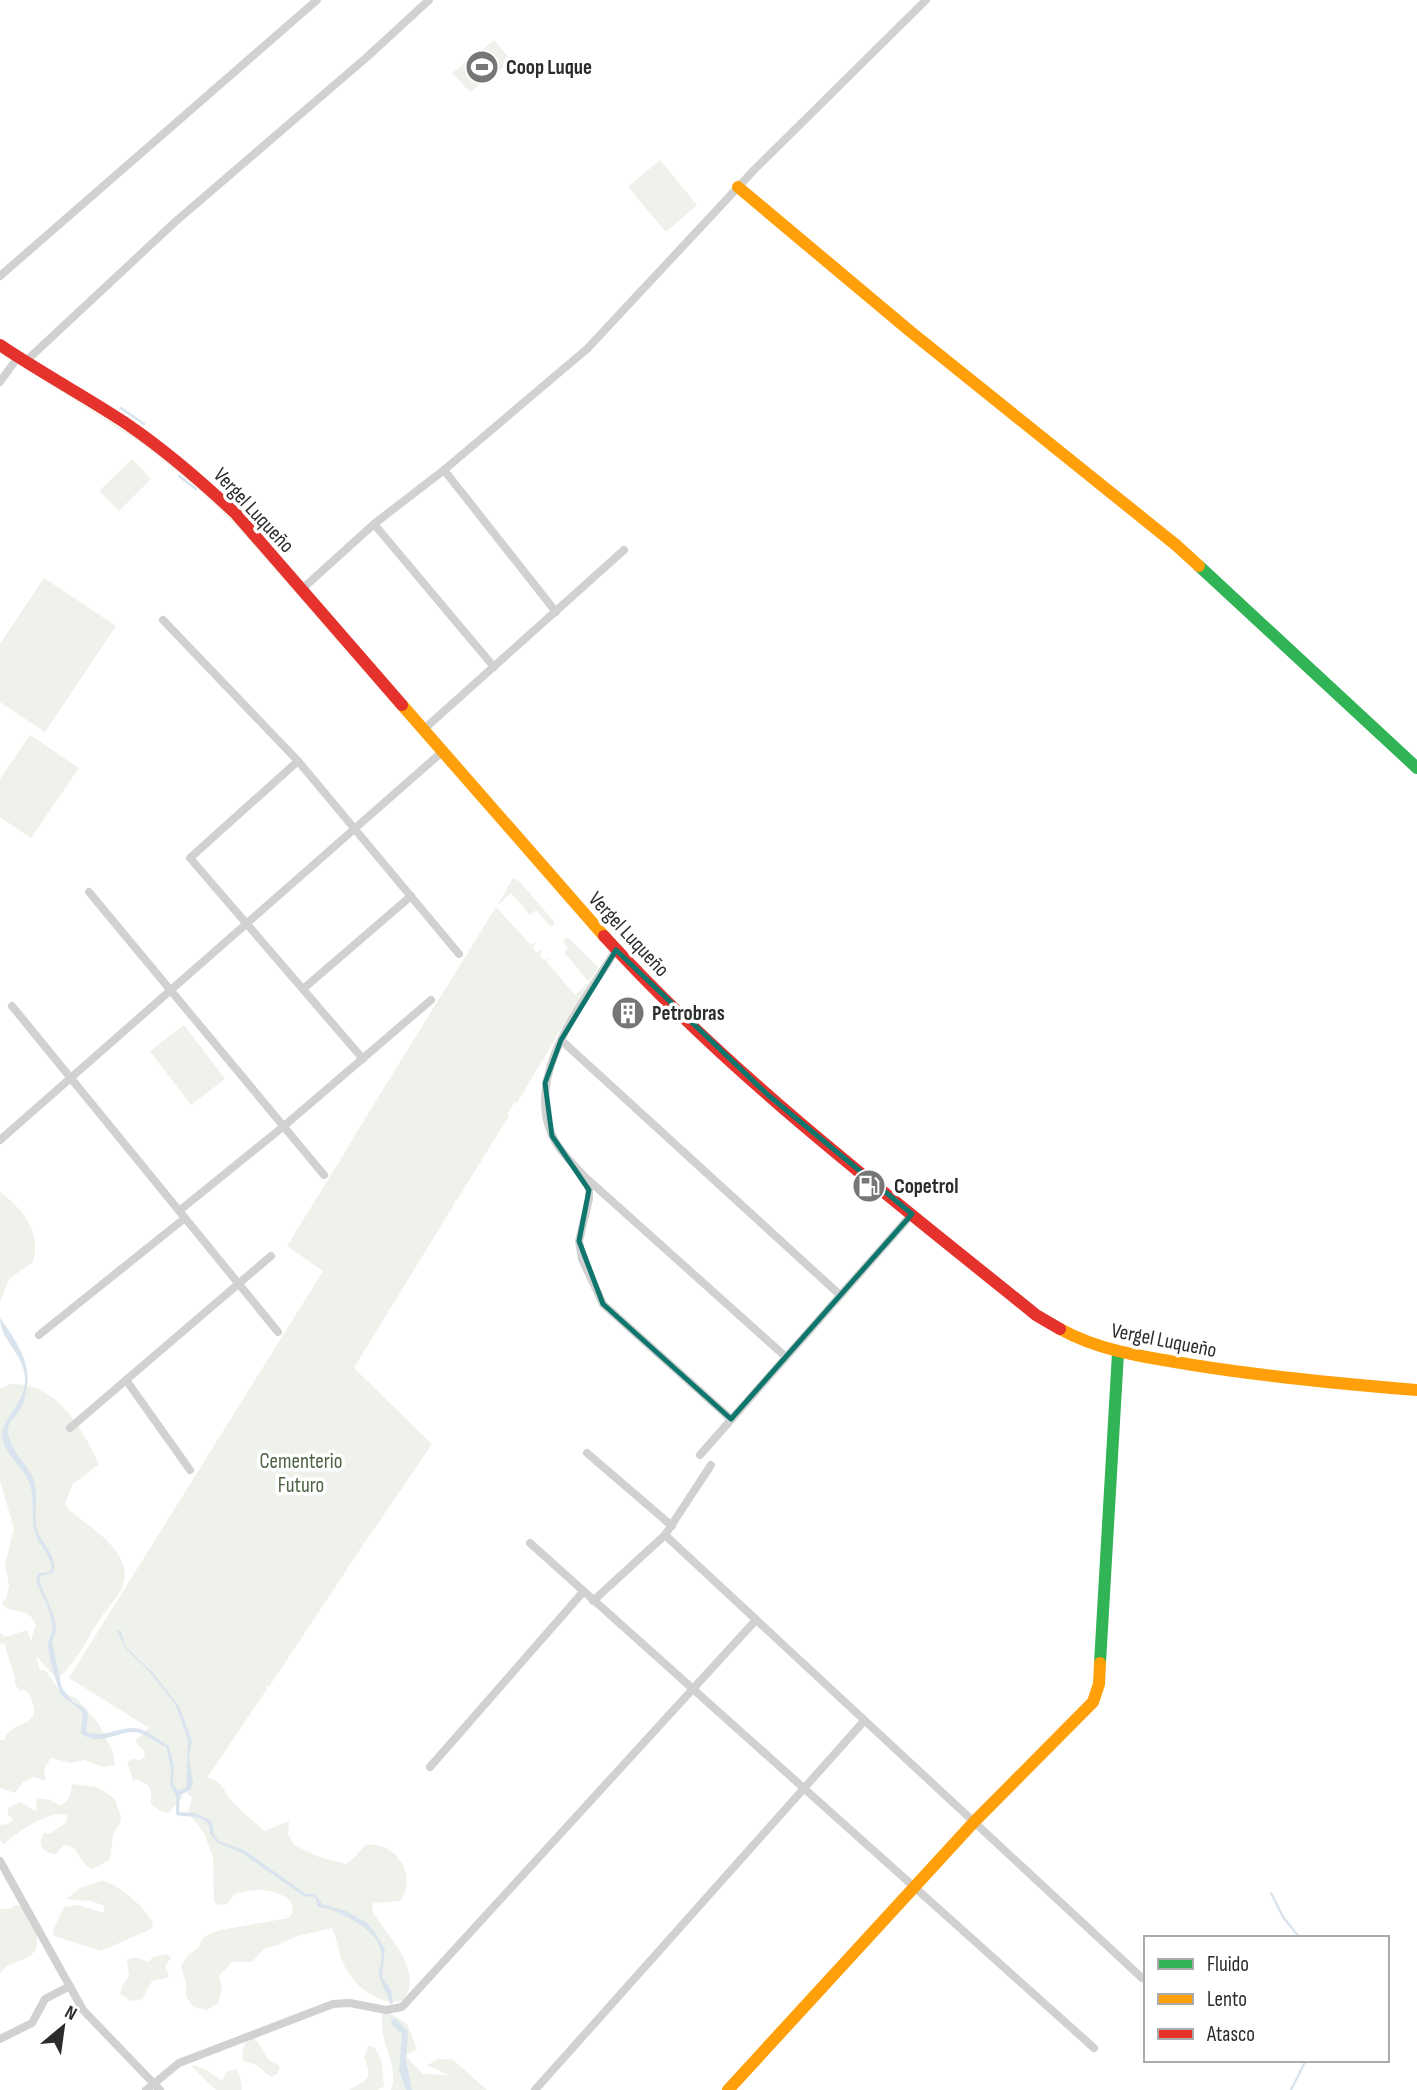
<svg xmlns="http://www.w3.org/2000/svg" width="1417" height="2090" font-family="'Sofia Sans Condensed',sans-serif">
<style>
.green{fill:#eef2eb}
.water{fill:#dae4ee}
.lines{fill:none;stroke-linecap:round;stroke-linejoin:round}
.stream{stroke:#dae4ee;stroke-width:2.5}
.street{stroke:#d1d1d1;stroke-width:8}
.fast{stroke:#30b455;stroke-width:12}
.slow{stroke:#ff9f0a;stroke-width:12}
.jam{stroke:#e5322d;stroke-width:12}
.marked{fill:none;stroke:#0f766e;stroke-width:5;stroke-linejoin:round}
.labels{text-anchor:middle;stroke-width:7;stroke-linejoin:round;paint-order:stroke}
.poi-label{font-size:21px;font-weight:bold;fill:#2c2c2c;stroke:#fff;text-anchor:start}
.street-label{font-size:21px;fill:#2c2c2c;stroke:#fff}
.park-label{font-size:21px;fill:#4c6240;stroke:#fff}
</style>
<rect width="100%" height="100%" fill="#fff"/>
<g class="green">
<path d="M 494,40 L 512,61 L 470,92 L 452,73 Z"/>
<path d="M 660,160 L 697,205 L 666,232 L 628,187 Z"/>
<path d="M 9,358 L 145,443 L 201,488 L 245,533 L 398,712 L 244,534 L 200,490 L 144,445 Z"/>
<path d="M 132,459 L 151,479 L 119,511 L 99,491 Z"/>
<path d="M 44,578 L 116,626 L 45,732 L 0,702 L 0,644 Z"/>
<path d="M 30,735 L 79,768 L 31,838 L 0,817 L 0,779 Z"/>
<path d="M 513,878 L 519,881 L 552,919 L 555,924 L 551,927 L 536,910 L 530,915 L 511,893 L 497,906 Z"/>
<path d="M 496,907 L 531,945 L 536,942 L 533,948 L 537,953 L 543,948 L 540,956 L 544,960 L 550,957 L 546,961 L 575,995 L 589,982 L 517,1103 L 515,1102 L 507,1114 L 509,1116 L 457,1200 L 454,1200 L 456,1201 L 389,1311 L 386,1310 L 388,1312 L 354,1368 L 432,1444 L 364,1544 L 361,1542 L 363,1545 L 269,1687 L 266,1685 L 267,1689 L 207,1778 C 222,1780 223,1789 231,1800 C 233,1804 261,1828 265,1831 L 289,1821 L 288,1834 L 294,1845 L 319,1857 L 346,1864 L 356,1856 L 365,1845 C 395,1840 419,1876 400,1901 L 373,1903 L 372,1911 C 386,1935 427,1972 402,2001 C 379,2006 354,1986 344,1965 C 338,1953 338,1940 332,1928 L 297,1936 L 278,1945 L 265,1948 L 252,1962 L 232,1962 L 219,1976 L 222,1989 L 218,2003 L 207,2010 L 194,2007 L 186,1997 L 186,1984 L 181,1966 L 188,1955 L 199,1947 L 202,1939 L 207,1935 L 220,1930 L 289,1918 C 303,1899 274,1890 259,1890 C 251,1890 243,1892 235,1894 L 227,1904 L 220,1905 L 214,1902 L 213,1857 L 204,1833 L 188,1812 L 192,1798 L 186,1792 L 188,1790 L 184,1787 L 182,1798 L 168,1813 L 162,1812 L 151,1804 L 151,1791 L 148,1785 L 137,1779 L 133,1781 L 127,1762 L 133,1759 L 140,1760 L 145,1757 L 144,1750 L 138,1746 L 136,1740 L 149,1728 L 69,1678 L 323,1271 L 287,1246 L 353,1139 L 355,1140 L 353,1138 Z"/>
<path d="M 567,937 L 597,966 L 598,968 L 589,982 L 564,952 L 568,948 L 563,941 Z"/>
<path d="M 184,1025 L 225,1079 L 191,1105 L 150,1051 Z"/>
<path d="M 0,1192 C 23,1209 42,1232 33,1262 L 9,1279 L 0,1302 Z"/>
<path d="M 11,1384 C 57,1383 82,1428 99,1464 L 73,1484 L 65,1503 L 68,1509 C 88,1526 137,1554 122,1587 C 116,1601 105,1610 98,1622 C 86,1641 75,1665 57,1679 L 36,1656 L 40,1670 L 45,1670 L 60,1691 L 77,1699 L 98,1723 L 113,1752 L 115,1765 L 103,1767 L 84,1760 L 71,1763 L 51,1758 L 44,1769 L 46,1781 L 33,1777 L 22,1783 L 15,1793 L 0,1788 L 0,1740 L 4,1740 C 14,1716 49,1730 27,1691 L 19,1690 L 15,1684 L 15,1678 L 4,1643 L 0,1644 L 0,1633 L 5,1637 L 27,1630 L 32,1643 L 32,1636 L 36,1625 C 27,1604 15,1617 2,1604 L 7,1596 L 9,1585 L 5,1565 L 14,1528 L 0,1481 L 0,1389 Z"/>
<path d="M 72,1784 L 97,1787 L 114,1798 L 121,1816 L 120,1823 L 113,1834 L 110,1859 L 93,1869 C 78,1864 81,1846 64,1845 L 56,1854 C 43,1853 36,1845 44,1833 L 51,1833 L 67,1822 L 67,1815 C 48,1810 17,1832 3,1845 L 0,1840 L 0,1825 L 8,1824 L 13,1820 L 8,1814 L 8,1808 L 20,1802 L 36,1811 L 37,1798 L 50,1800 L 61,1806 L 70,1797 Z"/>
<path d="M 101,1881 C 117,1881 147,1910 153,1923 L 151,1929 L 101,1951 L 54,1936 L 53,1930 L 64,1907 L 78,1905 L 104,1913 L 104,1906 L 92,1901 L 66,1899 L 82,1887 Z"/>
<path d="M 16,1905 L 23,1907 C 31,1920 48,1946 28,1957 C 17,1963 6,1963 0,1974 L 0,1909 L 10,1909 Z"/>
<path d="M 167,1954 L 171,1958 L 165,1966 L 169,1975 L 167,1978 L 152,1981 L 142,1999 L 132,2001 L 120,1994 L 122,1986 L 129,1976 L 127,1960 L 136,1957 L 148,1962 L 153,1957 Z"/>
<path d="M 384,2009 L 407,2024 L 417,2049 L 405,2055 L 423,2074 L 448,2075 L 427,2065 L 439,2059 L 452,2059 L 487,2090 L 391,2090 C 401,2063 374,2039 384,2009 Z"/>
<path d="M 251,2036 C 260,2042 261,2048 266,2056 C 271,2064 276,2060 280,2068 L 277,2074 L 271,2077 L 256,2065 L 244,2061 C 240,2052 245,2042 251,2036 Z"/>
<path d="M 368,2046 L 374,2047 L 381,2059 L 384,2086 L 378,2090 L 349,2090 C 365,2080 375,2081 364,2058 Z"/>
<path d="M 193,2065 L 205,2069 L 222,2081 L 226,2072 L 236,2069 L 240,2077 L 242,2090 L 216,2090 L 192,2067 Z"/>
</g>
<g class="water">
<path d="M 0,1318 C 16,1341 33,1363 26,1391 C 24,1399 24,1405 19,1411 C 14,1419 6,1424 8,1434 C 14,1455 23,1459 32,1476 C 40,1492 33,1511 37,1529 C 41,1544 59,1556 53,1573 L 41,1576 L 39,1580 L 54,1616 L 56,1631 L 52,1642 L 62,1688 L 73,1702 L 86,1709 L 88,1716 L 86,1732 C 107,1739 122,1724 140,1729 C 150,1732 160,1741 169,1746 L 174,1766 L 173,1784 L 178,1791 L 186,1787 L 188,1739 L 175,1704 L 147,1669 L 126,1649 L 117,1631 L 120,1630 L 126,1647 L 152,1672 L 179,1706 L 192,1741 L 189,1757 L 193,1783 L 190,1790 L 180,1795 L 179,1812 L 194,1813 L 208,1819 L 212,1822 L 214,1835 L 219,1841 L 244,1850 L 306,1894 L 315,1894 L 322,1904 L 346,1911 L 367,1923 L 374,1931 L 385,1949 L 382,1977 L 391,1990 L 393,2004 L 390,2004 C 388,1993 379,1983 379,1973 C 379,1966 383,1959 381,1951 C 377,1930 350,1918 332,1910 C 326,1907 322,1909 317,1906 L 316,1899 L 312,1896 L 305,1897 L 242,1853 L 218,1843 L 210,1834 L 209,1825 C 201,1814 188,1818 176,1815 L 176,1796 L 170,1785 L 171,1769 L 166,1747 C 156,1743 146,1733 135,1732 C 117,1731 98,1748 81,1733 L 83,1712 L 61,1695 C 57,1685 49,1657 48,1646 C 48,1639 54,1633 52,1625 C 51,1609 42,1596 36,1582 L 38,1573 L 49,1572 L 52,1568 C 50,1553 37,1544 34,1529 C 31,1514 35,1496 29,1482 C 22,1465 4,1455 2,1435 C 1,1418 31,1400 24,1371 C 19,1350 0,1338 0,1318 Z"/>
<path d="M 391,2019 L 396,2019 L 408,2032 L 406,2061 L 412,2090 L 406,2090 L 399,2070 L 402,2034 L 392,2025 Z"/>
</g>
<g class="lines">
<g class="stream">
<path d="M 121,408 L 144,424"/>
<path d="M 179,476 L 196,489"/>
<path d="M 231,499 L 259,527"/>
<path d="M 1271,1893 L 1283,1917 L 1300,1938"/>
<path d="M 1291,2090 L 1306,2060"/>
</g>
<g class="street">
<path d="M 0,276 L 317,0"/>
<path d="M 25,362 L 175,222 L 367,57 L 429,0"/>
<path d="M 0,382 L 18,357"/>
<path d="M 444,470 L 556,612"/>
<path d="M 374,524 L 494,667"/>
<path d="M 301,590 L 374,524 L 444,470 L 587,349 L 755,169 L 926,0"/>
<path d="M 163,620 L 298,761 L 459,954"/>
<path d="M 423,730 L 624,550"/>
<path d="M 298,761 L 190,858 L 363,1059"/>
<path d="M 89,892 L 324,1175"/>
<path d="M 616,950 C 585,1000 524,1073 552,1135 C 559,1151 573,1164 585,1177 L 786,1357"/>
<path d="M 303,989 L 411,896"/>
<path d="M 12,1006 L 278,1332"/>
<path d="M 561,1040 L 840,1295"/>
<path d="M 0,1140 L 442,752"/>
<path d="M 586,1179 L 589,1190 L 589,1199 L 579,1241 L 582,1259 L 603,1304 L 731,1419"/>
<path d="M 179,1211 L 284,1126 L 431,1000"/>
<path d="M 39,1335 L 185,1218"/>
<path d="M 126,1380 L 190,1470"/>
<path d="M 70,1428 L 271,1256"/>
<path d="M 587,1453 L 672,1526"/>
<path d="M 700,1455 L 912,1214"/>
<path d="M 665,1535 L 1142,1978"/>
<path d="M 530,1543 L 1094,2048"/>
<path d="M 593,1601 L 665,1535 L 711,1465"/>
<path d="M 430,1767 L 583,1592"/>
<path d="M 0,1861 L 83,2010 L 160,2090"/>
<path d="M 0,2039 L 32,2023 L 45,1999 L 70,1986"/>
<path d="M 146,2090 L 179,2063 L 333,2004 L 350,2003 L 386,2010 L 402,2007 L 755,1621"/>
<path d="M 535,2090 L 864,1721"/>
</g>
<g class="fast">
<path d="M 1199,566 L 1417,768"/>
<path d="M 1100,1663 L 1118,1353"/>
</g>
<g class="slow">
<path d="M 738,187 L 911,332 L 1176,545 L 1199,566"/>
<path d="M 402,705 L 604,936"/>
<path d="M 1060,1329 C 1102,1352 1146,1357 1193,1365 C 1268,1377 1342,1384 1417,1390"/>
<path d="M 728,2090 L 974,1822 L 1093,1702 L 1099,1684 L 1100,1663"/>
</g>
<g class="jam">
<path d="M 0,345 C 40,372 83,395 124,422 C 164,449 201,481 236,514 L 402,705"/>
<path d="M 604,936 C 733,1078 887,1194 1036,1315 L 1060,1329"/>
</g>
</g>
<path class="marked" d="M 616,950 L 768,1095 L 912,1214 L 731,1419 L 603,1304 L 579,1241 L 589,1190 L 552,1136 L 545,1083 L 561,1040 Z"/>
<defs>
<symbol id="stadium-disc" viewBox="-11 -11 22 22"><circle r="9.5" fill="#767676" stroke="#fff"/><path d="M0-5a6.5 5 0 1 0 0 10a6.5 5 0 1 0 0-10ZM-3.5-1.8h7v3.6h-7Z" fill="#fff"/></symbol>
<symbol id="building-disc" viewBox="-11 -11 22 22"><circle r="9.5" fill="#767676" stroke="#fff"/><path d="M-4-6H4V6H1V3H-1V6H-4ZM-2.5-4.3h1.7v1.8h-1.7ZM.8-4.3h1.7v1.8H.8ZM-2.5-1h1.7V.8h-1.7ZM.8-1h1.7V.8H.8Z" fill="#fff"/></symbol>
<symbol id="fuel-disc" viewBox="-11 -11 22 22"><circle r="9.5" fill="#767676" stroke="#fff"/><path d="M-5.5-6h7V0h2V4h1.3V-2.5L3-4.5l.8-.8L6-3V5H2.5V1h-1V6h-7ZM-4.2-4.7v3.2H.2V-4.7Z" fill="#fff"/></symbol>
</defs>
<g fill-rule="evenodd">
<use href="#stadium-disc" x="463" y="48" width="38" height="38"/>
<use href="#building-disc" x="609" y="994" width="38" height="38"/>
<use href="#fuel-disc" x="850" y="1167" width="38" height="38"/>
</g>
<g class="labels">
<g class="poi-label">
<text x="506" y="74">Coop Luque</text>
<text x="652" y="1020">Petrobras</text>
<text x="894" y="1193">Copetrol</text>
</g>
<g class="street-label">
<text transform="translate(254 510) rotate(47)" y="7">Vergel Luqueño</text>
<text transform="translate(629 934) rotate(47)" y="7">Vergel Luqueño</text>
<text transform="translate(1164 1340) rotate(11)" y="7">Vergel Luqueño</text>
</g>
<g class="park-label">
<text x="301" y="1468">Cementerio<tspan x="301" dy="24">Futuro</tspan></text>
</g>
</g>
<rect x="1144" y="1936" width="245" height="126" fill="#ffffff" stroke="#ababab" stroke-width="2"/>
<rect x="1158" y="1959" width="35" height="10" fill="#30b455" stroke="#ababab" stroke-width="2"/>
<text x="1207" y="1971" font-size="21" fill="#2c2c2c">Fluido</text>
<rect x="1158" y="1994" width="35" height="10" fill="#ff9f0a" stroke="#ababab" stroke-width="2"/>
<text x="1207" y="2006" font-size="21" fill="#2c2c2c">Lento</text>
<rect x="1158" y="2029" width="35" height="10" fill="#e5322d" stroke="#ababab" stroke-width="2"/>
<text x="1207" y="2041" font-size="21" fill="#2c2c2c">Atasco</text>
<g transform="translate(63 2027) rotate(29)" stroke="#ffffff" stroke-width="5" paint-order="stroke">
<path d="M0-5L12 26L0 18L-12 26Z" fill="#2c2c2c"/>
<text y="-10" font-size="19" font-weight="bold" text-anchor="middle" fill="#2c2c2c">N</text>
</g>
</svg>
